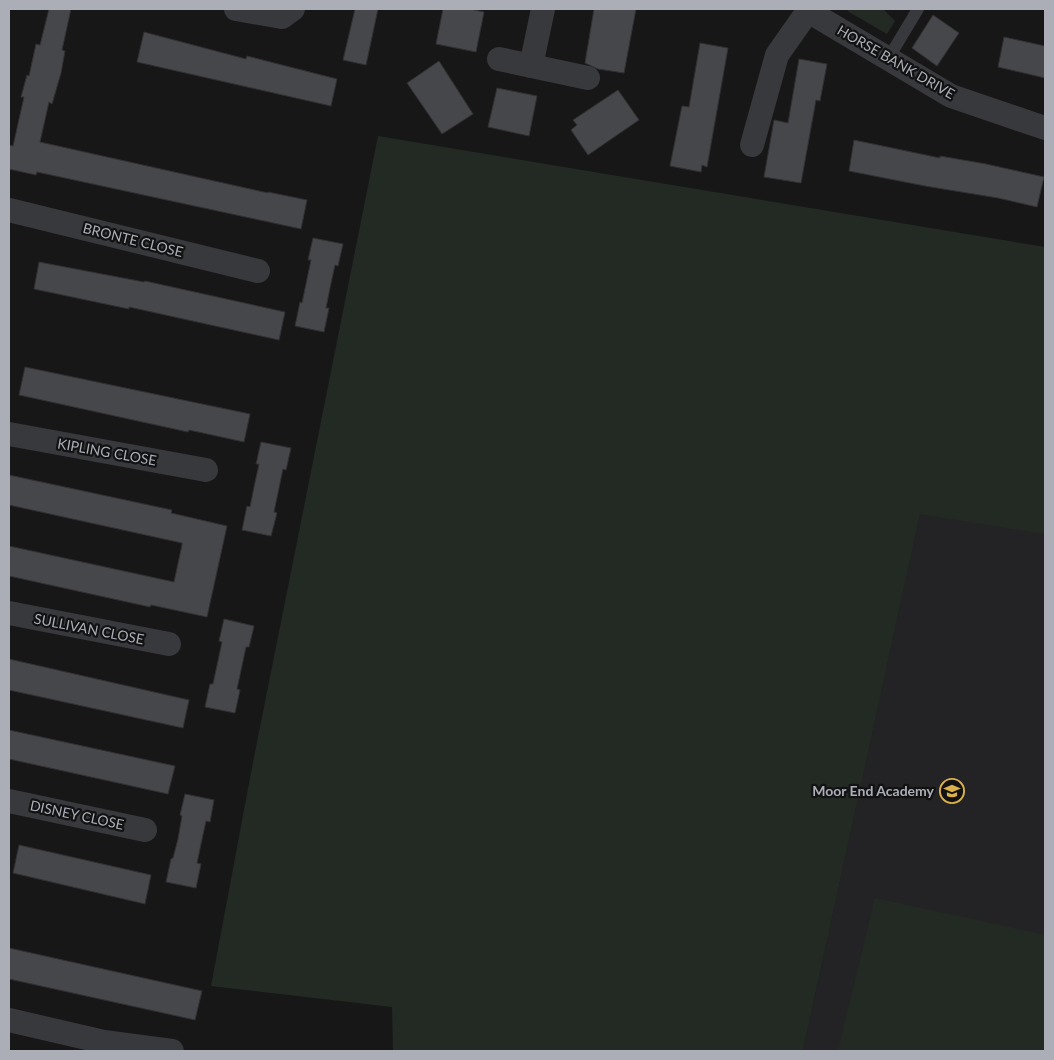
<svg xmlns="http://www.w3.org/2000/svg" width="1054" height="1060" font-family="Lato,sans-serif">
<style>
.built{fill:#232325}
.green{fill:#232a24}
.building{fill:#46474b;stroke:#313134}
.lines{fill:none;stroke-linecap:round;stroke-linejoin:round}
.lane{stroke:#38393d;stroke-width:12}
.street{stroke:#38393d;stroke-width:24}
.labels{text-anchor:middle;stroke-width:4.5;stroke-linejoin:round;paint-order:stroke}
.street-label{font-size:14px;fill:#abaeb7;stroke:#121213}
.poi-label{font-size:14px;font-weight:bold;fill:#abaeb7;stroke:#121213;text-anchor:end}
</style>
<rect width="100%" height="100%" fill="#171718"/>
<path class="built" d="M 921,508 L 1045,530 L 1045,1051 L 803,1051 Z"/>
<g class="green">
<path d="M 847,9 L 883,9 L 895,21 L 887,34 L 849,12 Z"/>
<path d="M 378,136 L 1045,247 L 1045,534 L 920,514 L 803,1051 L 393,1051 L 392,1007 L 211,986 L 254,757 Z"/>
<path d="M 875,898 L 1045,935 L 1045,1051 L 838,1051 Z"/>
</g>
<g class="building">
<path d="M 49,9 L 71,9 L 62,50 L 65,51 L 61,73 L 52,104 L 49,102 L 40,142 L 268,193 L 268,192 L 307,200 L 301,229 L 37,172 L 36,175 L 9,169 L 9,145 L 13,146 L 24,97 L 21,97 L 27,75 L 29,76 L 36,44 L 40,45 Z"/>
<path d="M 355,9 L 378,9 L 366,65 L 343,60 Z"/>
<path d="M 443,9 L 470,9 L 484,12 L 476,52 L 436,44 Z"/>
<path d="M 594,9 L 636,9 L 624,73 L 598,69 L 585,63 Z"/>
<path d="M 933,15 L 959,33 L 937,66 L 912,48 Z"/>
<path d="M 144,32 L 246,59 L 247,56 L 337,79 L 331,106 L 137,62 Z"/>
<path d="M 1004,37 L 1045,46 L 1045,78 L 998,67 Z"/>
<path d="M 700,43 L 728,48 L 707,167 L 702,165 L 701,172 L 670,166 L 682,106 L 689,107 Z"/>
<path d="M 799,59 L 827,64 L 820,101 L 816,100 L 801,183 L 764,177 L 774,120 L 788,123 Z"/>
<path d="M 439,61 L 473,114 L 442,134 L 407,83 Z"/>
<path d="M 497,88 L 537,96 L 529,136 L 488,127 Z"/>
<path d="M 618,90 L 639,120 L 588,155 L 571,130 L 577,125 L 573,120 Z"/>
<path d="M 854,140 L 940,158 L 940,156 L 986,164 L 1044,177 L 1037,207 L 998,198 L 925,186 L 849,171 Z"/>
<path d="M 313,238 L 343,244 L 338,266 L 335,265 L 330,288 L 326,308 L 329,308 L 324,332 L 295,326 L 300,302 L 302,303 L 311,260 L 308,260 Z"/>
<path d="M 39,262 L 144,282 L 145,281 L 285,312 L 279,340 L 129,307 L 129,309 L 34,289 Z"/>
<path d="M 25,367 L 250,414 L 244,442 L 189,430 L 188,432 L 19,395 Z"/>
<path d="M 261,442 L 291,448 L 286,470 L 283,469 L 274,512 L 277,513 L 271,536 L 242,530 L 247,506 L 250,507 L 254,487 L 259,464 L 256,464 Z"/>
<path d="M 9,475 L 172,510 L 171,513 L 227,526 L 207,617 L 151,605 L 150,607 L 9,576 L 9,546 L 174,582 L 182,545 L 182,543 L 9,505 Z"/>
<path d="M 224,619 L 254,626 L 249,647 L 246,647 L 237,689 L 240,690 L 235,713 L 205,707 L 210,684 L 213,684 L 222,642 L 219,641 Z"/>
<path d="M 9,659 L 189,700 L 183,728 L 9,690 Z"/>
<path d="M 9,730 L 175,766 L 168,794 L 9,759 Z"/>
<path d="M 185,794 L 214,800 L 210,822 L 206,821 L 201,844 L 197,863 L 201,864 L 196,888 L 166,882 L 171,859 L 173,858 L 178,839 L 182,816 L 180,815 Z"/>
<path d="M 19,845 L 151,875 L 145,904 L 13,873 Z"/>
<path d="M 9,948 L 202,991 L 195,1020 L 9,979 Z"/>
</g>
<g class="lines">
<path class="lane" d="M 888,59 L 918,9"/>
<g class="street">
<path d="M 236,9 L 282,17 L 293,9"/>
<path d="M 807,9 L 808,11 L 951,96 L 1045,128"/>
<path d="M 499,59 L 588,78"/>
<path d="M 531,66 L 543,9"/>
<path d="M 752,145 L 777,55 L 808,11"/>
<path d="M 9,210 L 258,271"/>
<path d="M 9,434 L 206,470"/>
<path d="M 9,613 L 169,644"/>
<path d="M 9,801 L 145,830"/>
<path d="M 9,1020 L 104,1042 L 172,1051"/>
</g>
</g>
<defs>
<symbol id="school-ring" viewBox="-11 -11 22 22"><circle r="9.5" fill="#121213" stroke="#dbb14c" stroke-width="1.5"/><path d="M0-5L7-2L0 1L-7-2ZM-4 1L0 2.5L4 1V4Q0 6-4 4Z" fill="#dbb14c"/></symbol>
</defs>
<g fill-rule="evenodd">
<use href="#school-ring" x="938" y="777" width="28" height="28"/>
</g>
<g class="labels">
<g class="street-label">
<text transform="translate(896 62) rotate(30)" y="5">HORSE BANK DRIVE</text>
<text transform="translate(133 240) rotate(14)" y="5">BRONTE CLOSE</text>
<text transform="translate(107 452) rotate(10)" y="5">KIPLING CLOSE</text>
<text transform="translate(89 629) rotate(11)" y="5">SULLIVAN CLOSE</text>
<text transform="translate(77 815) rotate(12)" y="5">DISNEY CLOSE</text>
</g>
<g class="poi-label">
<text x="934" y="796">Moor End Academy</text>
</g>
</g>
<rect width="1054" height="1060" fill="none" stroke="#abaeb7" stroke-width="20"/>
</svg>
